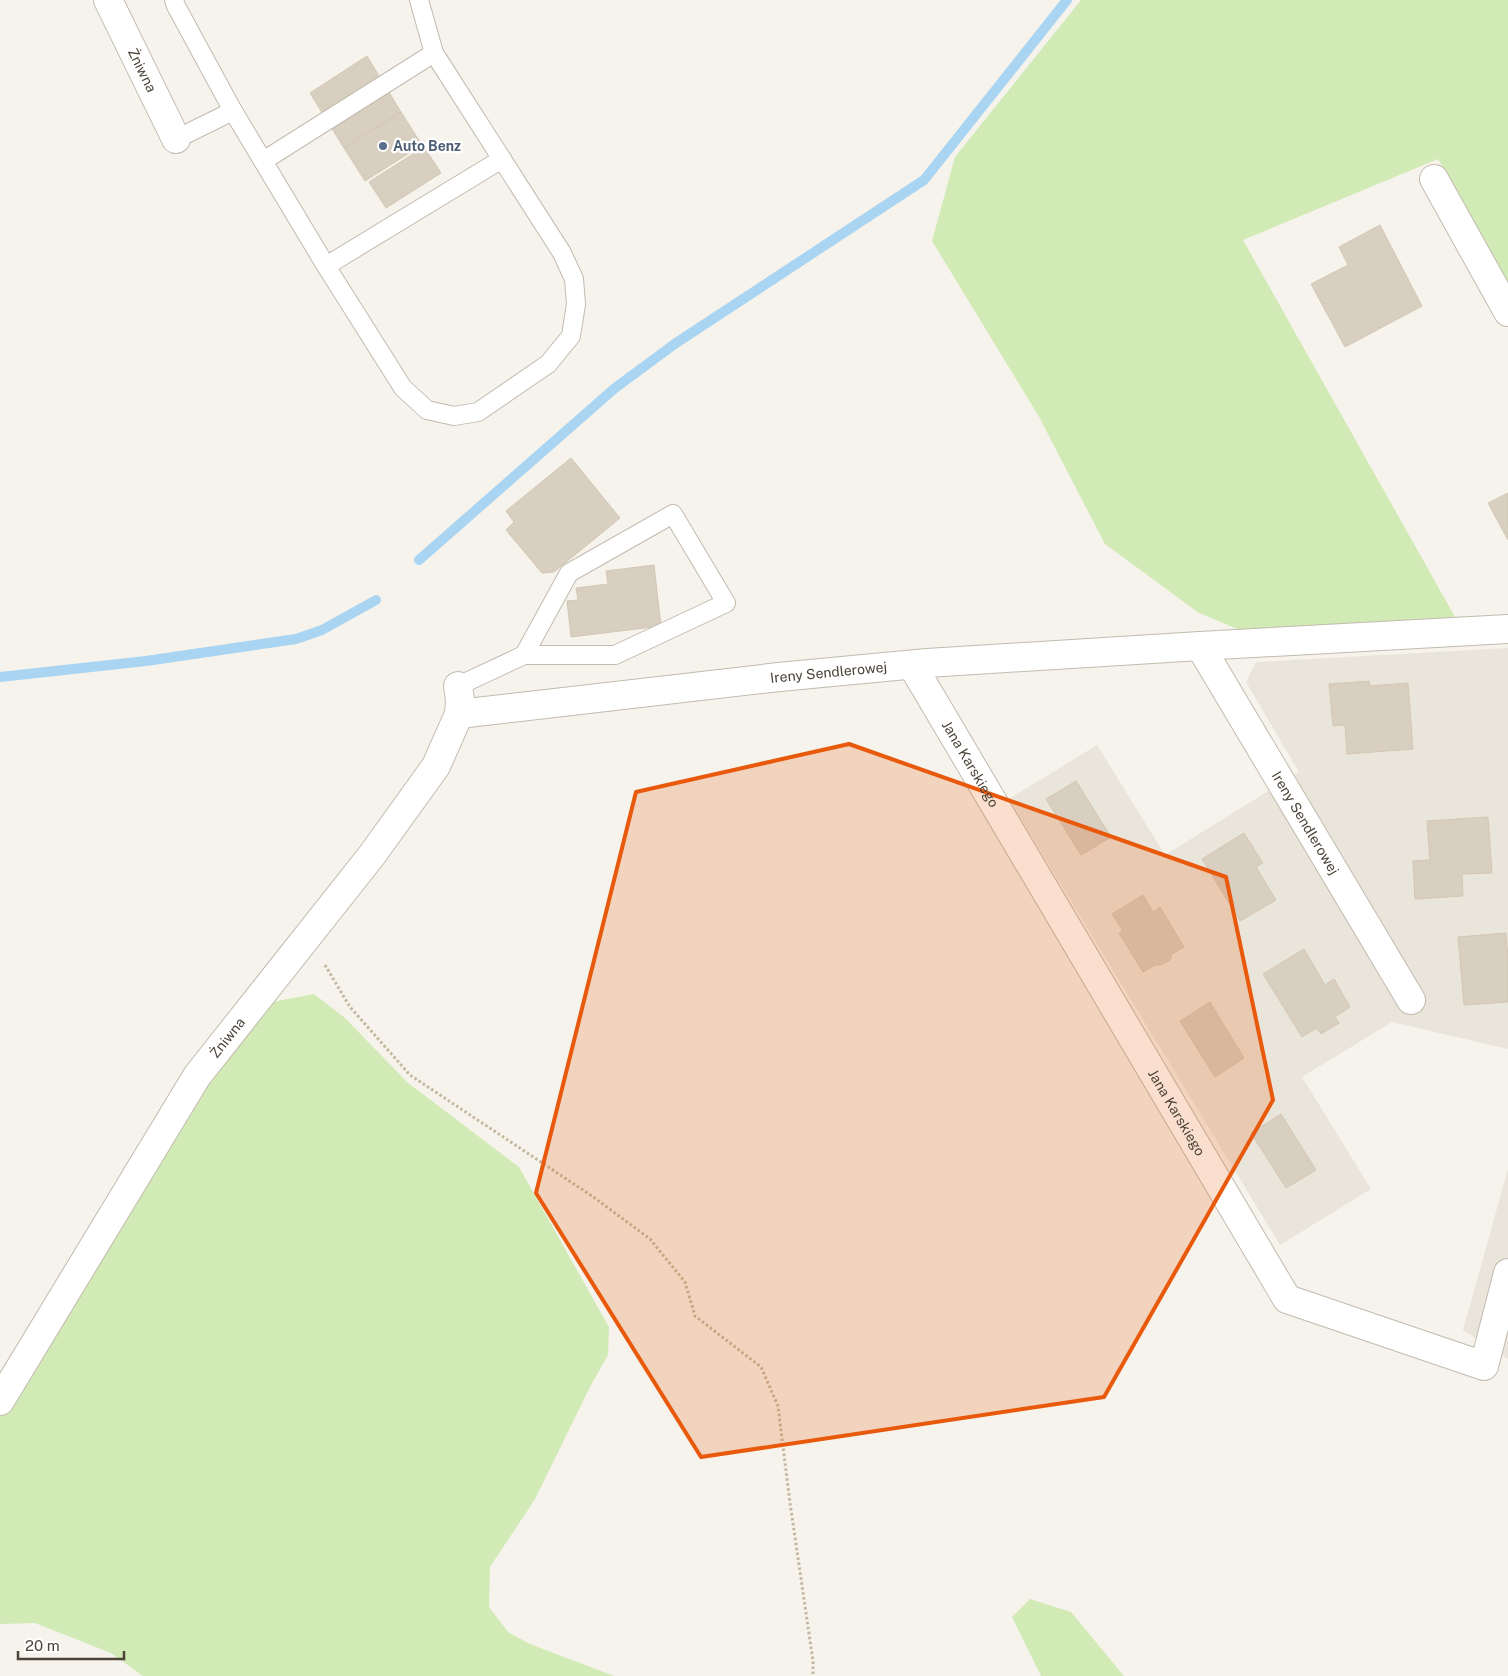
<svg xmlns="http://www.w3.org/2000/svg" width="1508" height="1676" font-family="'Public Sans',sans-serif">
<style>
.residential{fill:#eae5da}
.green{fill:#d2eab5}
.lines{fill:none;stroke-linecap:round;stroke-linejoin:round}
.stream{stroke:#a9d4f2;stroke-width:10}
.building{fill:#d8cfc1;stroke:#d3c7b4}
.lane-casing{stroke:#c2bbae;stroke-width:20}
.street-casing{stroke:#c2bbae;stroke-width:30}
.path{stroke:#c4b79f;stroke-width:3;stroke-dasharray:2.5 2.5;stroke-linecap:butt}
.lane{stroke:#fff;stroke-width:18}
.street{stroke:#fff;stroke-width:28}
.marked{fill:#e8590c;fill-opacity:0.2;stroke:#e8590c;stroke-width:4;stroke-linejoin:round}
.service-dot{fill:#5c6f8a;stroke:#fff;stroke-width:2}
.labels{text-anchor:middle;stroke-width:4.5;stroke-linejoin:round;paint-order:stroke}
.street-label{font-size:14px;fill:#4b4439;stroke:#fff}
.service-label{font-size:14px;font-weight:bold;fill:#4e5e75;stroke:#fff;text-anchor:start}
</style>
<rect width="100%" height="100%" fill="#f6f3ec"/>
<g class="residential">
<path d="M 1508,648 L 1508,1049 L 1392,1022 L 1302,1077 L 1371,1189 L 1280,1245 L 1009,799 L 1097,745 L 1165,855 L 1299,772 L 1246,682 L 1256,662 Z"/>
<path d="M 1508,1169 L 1508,1359 L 1463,1330 Z"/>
</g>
<g class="green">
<path d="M 1081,0 L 1508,0 L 1508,284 L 1438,159 L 1243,240 L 1459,624 L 1288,650 L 1199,613 L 1105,544 L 1038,415 L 932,241 L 955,157 Z"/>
<path d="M 314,994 L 345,1018 L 407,1082 L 519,1167 L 609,1327 L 608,1355 L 591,1385 L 535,1499 L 490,1567 L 489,1607 L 508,1632 L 530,1644 L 614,1676 L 143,1676 L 111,1653 L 35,1623 L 0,1624 L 0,1417 L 83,1289 L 209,1084 L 272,1002 Z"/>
<path d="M 1030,1599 L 1071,1612 L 1124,1676 L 1041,1676 L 1012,1617 Z"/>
</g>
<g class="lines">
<g class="stream">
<path d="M 419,560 L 615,388 L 676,343 L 924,180 L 1067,0"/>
<path d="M 0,677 L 146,661 L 296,639 L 322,630 L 376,600"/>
</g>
</g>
<g class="building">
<path d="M 367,56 L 401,112 L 344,148 L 310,93 Z"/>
<path d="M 401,112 L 422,145 L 365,181 L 344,148 Z"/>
<path d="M 424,147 L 441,173 L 386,208 L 369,182 Z"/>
<path d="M 1380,225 L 1422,306 L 1345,347 L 1311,284 L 1348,265 L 1339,247 Z"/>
<path d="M 571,458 L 620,518 L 554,572 L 542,573 L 506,530 L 514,522 L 506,511 Z"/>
<path d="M 1508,493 L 1508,540 L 1488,503 Z"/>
<path d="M 654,565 L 661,626 L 571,637 L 567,601 L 578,600 L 576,588 L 608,584 L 606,571 Z"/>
<path d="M 1369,681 L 1370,686 L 1408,683 L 1413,749 L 1347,754 L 1345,725 L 1333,726 L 1329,684 Z"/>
<path d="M 1076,781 L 1111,837 L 1081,855 L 1046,799 Z"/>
<path d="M 1488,817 L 1492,873 L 1462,874 L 1463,896 L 1415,899 L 1413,861 L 1430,860 L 1427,821 Z"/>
<path d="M 1244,833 L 1263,863 L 1256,867 L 1276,900 L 1240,921 L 1202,859 Z"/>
<path d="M 1143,895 L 1153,912 L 1160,907 L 1184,947 L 1172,954 L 1170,960 L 1161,965 L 1155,965 L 1143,972 L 1119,933 L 1123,931 L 1112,914 Z"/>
<path d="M 1506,933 L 1508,957 L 1508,1002 L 1464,1005 L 1458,937 Z"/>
<path d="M 1304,949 L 1325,985 L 1334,979 L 1350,1007 L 1335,1017 L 1339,1023 L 1321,1034 L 1317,1028 L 1302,1037 L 1263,974 Z"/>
<path d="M 1210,1002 L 1244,1058 L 1215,1077 L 1180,1021 Z"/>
<path d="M 1281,1114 L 1316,1170 L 1286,1188 L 1251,1133 Z"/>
</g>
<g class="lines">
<defs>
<g id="lane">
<path d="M 174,0 L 176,6 L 233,111 L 326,266 L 403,388 L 427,410 L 454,416 L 478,412 L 548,364 L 571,336 L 576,304 L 574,279 L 562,253 L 434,53"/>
<path d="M 176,139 L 233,111"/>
<path d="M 263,161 L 434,53 L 419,0"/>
<path d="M 326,266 L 502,159"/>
<path d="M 458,686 L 524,655 L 615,655 L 726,603 L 673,514 L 569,573 L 524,655"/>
</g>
<g id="street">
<path id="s1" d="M 108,0 L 176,139"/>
<path d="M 1434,179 L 1508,312"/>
<path id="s2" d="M 1200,646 L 1411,1000"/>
<path id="s3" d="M 912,665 L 1287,1299 L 1484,1366 L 1508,1273"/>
<path id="s4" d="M 459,714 L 779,677 L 927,663 L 1200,646 L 1508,629"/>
<path id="s5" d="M 0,1401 L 197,1076 L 372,855 L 436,766 L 459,714 L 460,700 L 458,686"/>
</g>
</defs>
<use href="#lane" class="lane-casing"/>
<use href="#street" class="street-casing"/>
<path class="path" d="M 325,965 L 350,1007 L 410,1075 L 592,1196 L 650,1239 L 685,1282 L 695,1316 L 761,1367 L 778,1406 L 790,1503 L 813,1661 L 813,1676"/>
<use href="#lane" class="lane"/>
<use href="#street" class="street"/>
</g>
<path class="marked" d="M 849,744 L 1226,877 L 1273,1100 L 1104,1397 L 701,1457 L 536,1193 L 636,792 Z"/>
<circle class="service-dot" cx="383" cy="146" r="5"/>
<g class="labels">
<g class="street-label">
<text dy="5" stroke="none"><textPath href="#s1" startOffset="78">Żniwna</textPath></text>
<text dy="5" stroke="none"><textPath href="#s4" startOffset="372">Ireny Sendlerowej</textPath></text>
<text dy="5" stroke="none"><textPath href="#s3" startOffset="115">Jana Karskiego</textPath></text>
<text dy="5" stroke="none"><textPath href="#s2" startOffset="206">Ireny Sendlerowej</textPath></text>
<text dy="5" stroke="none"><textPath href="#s5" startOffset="429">Żniwna</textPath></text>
<text dy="5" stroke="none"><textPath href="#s3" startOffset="520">Jana Karskiego</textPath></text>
</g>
<g class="service-label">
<text x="393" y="151">Auto Benz</text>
</g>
</g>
<path d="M18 1651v8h106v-8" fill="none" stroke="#4b4439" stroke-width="2.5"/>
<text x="25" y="1651" font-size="15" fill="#4b4439" stroke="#ffffff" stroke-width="4" paint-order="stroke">20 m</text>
</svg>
